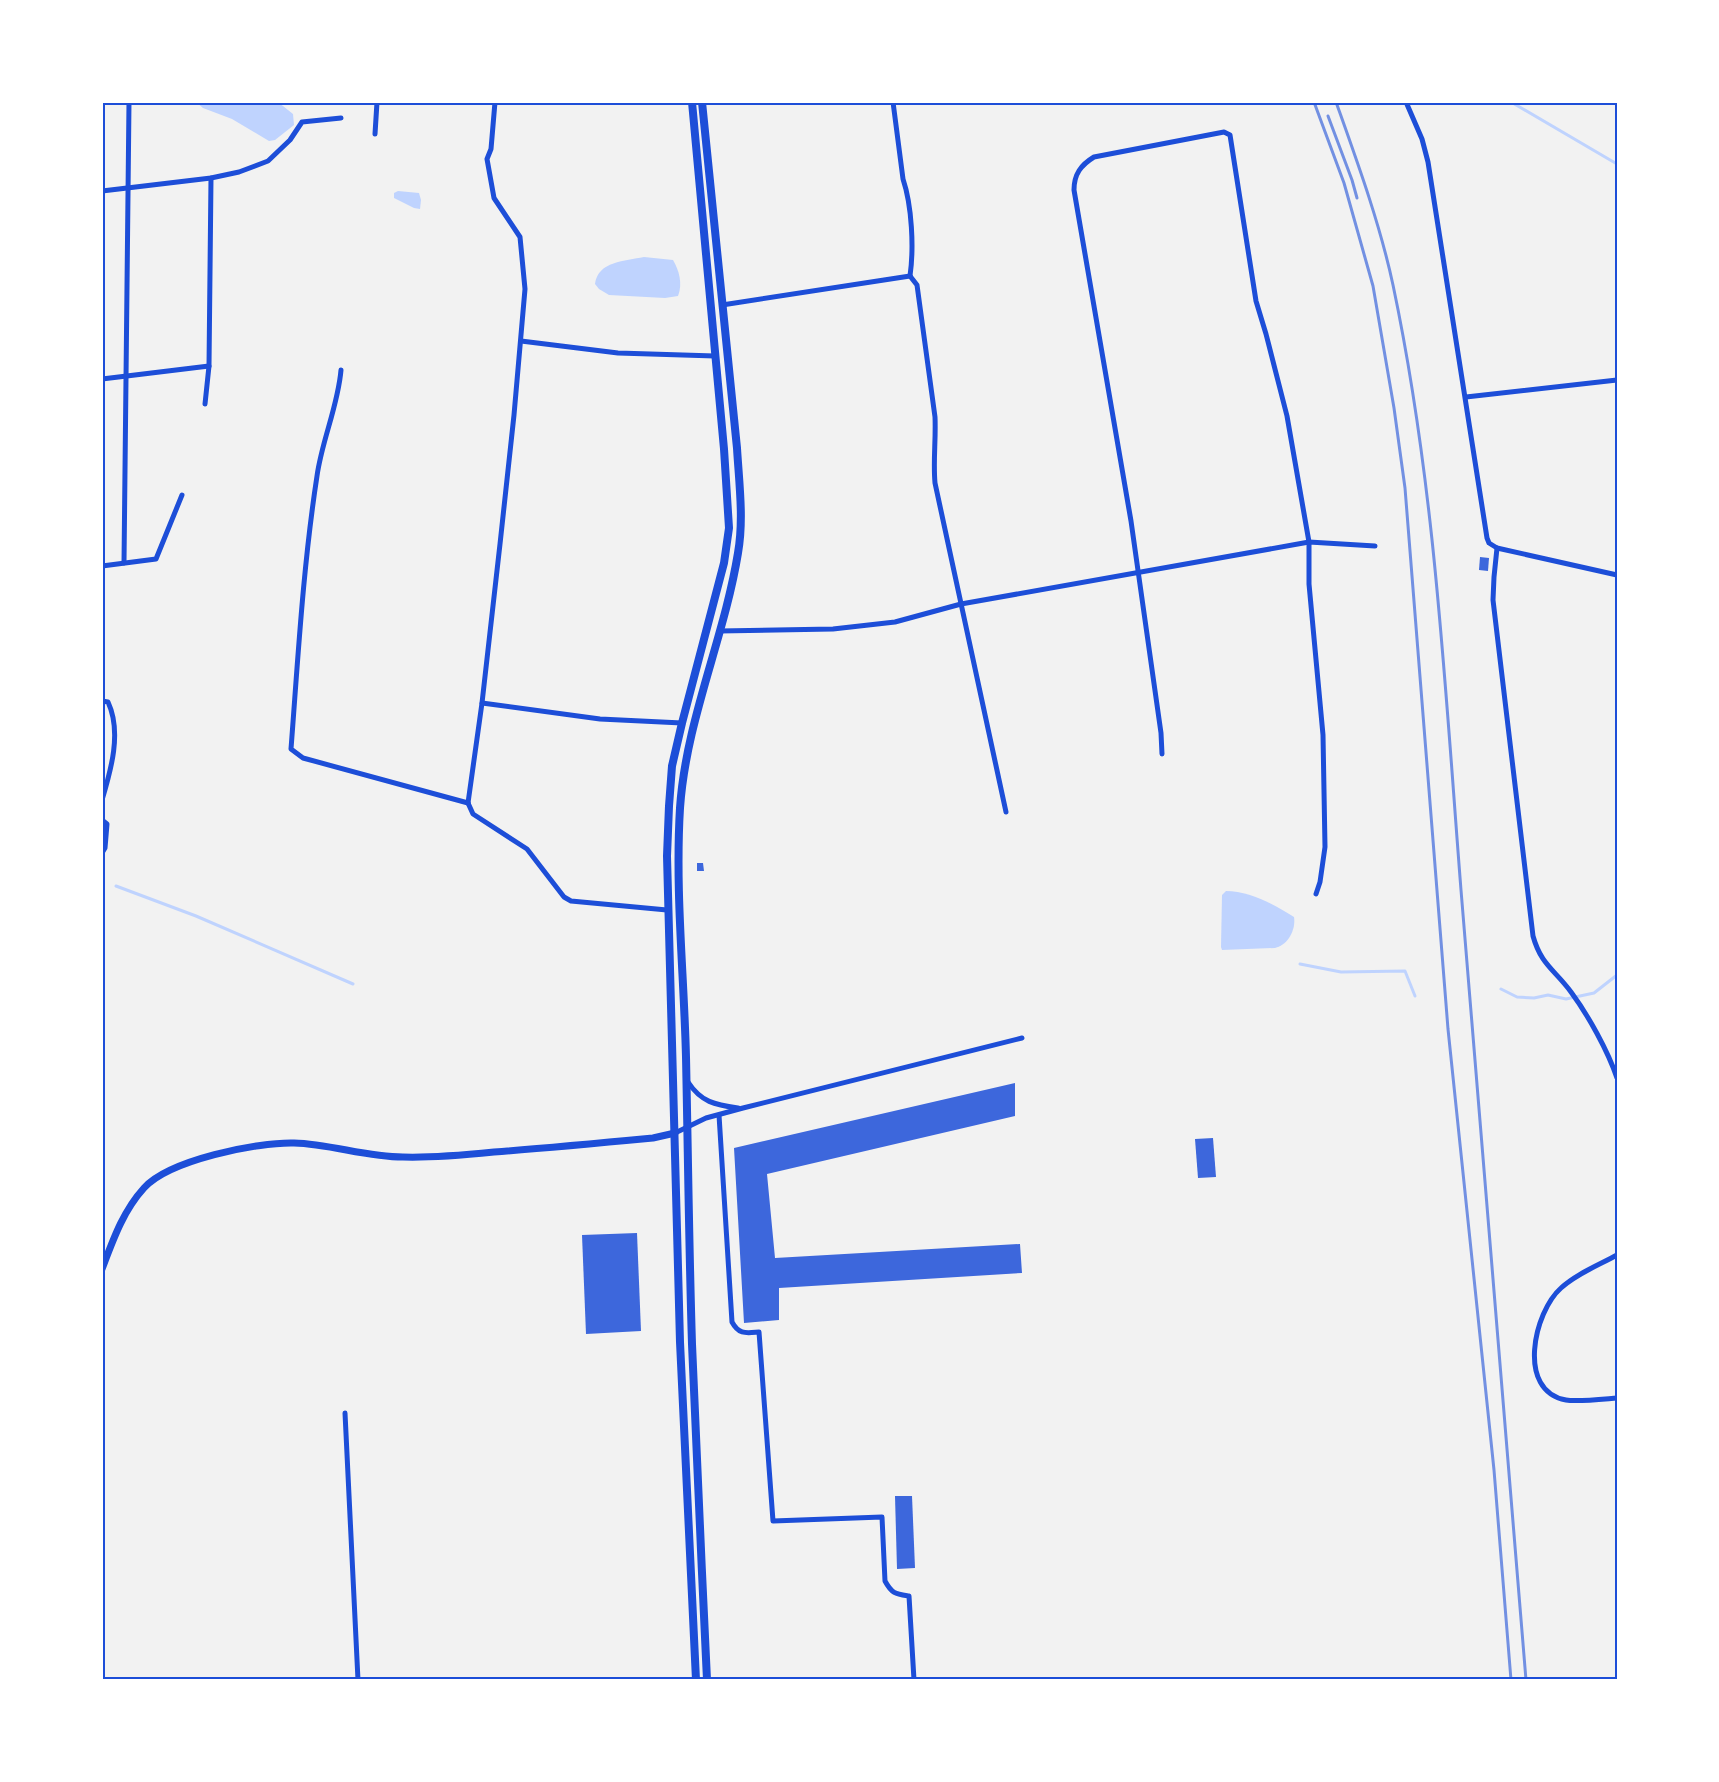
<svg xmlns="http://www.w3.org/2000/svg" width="1719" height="1782" font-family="'Work Sans',sans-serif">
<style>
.water{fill:#bfd3fe}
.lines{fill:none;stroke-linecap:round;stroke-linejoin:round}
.stream{stroke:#bfd3fe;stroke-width:3}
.building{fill:#3d67dc}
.minor{stroke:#1d4ed8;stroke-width:5}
.secondary{stroke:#1d4ed8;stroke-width:7}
.primary{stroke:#1d4ed8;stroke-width:8}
.rail{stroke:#7290e2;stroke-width:3}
.neatline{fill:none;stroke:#1d4ed8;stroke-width:2}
</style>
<rect width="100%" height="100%" fill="#f2f2f2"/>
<g class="water">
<path d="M 196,102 L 278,102 L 293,114 L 294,125 L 275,140 L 269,141 L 232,119 L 203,108 Z"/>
<path d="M 398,191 L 419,193 L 421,200 L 420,209 L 414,208 L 394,198 L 394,193 Z"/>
<path d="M 644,257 L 673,260 C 679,270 683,284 678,296 L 665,298 L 609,295 L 599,289 L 595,284 C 598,261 625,261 644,257 Z"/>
<path d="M 1226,891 C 1249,891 1274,904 1294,917 C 1296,930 1288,945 1275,948 L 1222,950 L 1221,947 L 1222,895 Z"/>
</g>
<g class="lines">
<g class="stream">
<path d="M 1511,102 L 1617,164"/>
<path d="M 116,886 L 196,916 L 353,984"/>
<path d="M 1300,964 L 1341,972 L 1405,971 L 1415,996"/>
<path d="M 1501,989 L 1517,997 L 1534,998 L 1548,995 L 1566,999 L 1594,993 L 1617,975"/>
</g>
</g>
<g class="building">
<path d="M 1480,557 L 1489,558 L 1488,571 L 1479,570 Z"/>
<path d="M 697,863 L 703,863 L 704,871 L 697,871 Z"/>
<path d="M 1015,1083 L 1015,1116 L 767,1174 L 775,1258 L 1020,1244 L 1022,1273 L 779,1288 L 779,1320 L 744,1323 L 734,1148 Z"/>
<path d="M 1213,1138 L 1216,1177 L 1198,1178 L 1195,1139 Z"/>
<path d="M 637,1233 L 641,1331 L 586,1334 L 582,1235 Z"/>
<path d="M 895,1496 L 912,1496 L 915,1568 L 897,1569 Z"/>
</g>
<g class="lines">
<g class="minor">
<path d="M 893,102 L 903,179 C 912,206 914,248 910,276"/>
<path d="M 1406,102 L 1422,139 L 1428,162 L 1487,538 L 1489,543 L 1497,548 L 1617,575"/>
<path d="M 375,134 L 377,102"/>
<path d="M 102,191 L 211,178 L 239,172 L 268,161 L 290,140 L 302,122 L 341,118"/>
<path d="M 910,276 L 917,285 L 935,417 C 936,440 933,461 935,483 L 1006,812"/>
<path d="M 722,305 L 910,276"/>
<path d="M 521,341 L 618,353 L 715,356"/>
<path d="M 341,370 C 338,406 322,440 317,476 C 303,567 298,658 291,749 L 303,758 L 468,803"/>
<path d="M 102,379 L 209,366"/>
<path d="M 1466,397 L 1617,380"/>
<path d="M 205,404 L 209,366 L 211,178"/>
<path d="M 1497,548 L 1494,577 L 1493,600 L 1533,936 C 1541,965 1555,970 1571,992 C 1588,1015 1608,1051 1617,1078"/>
<path d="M 124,563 L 129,102"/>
<path d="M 102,566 L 156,559 L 182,495"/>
<path d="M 719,631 L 833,629 L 895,622 L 961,604 L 1309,542 L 1375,546"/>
<path d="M 102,701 L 108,702 C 122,732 111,770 102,800"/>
<path d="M 482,703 L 600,719 L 682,723"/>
<path d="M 1162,754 L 1161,733 L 1131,521 L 1074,190 C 1074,174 1081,165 1094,157 L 1224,132 L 1230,135 L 1256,301 L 1266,334 L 1287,416 L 1309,542 L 1309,584 L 1323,735 L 1325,847 L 1320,882 L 1316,894"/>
<path d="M 468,803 L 482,703 L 500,544 L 514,415 L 525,289 L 520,237 L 494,198 L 487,159 L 491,149 L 495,102"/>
<path d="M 468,803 L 473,814 L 527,849 L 564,897 L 571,901 L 667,910"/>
<path d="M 102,820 L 107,824 L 105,848 L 102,853"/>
<path d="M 688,1082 C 701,1102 715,1105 738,1108"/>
<path d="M 719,1115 L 732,1322 C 739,1335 746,1333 759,1332 L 773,1521 L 882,1517 L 885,1581 C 892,1594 896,1594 909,1596 L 914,1680"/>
<path d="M 675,1133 L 706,1118 L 743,1108 L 1022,1038"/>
<path d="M 1617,1255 C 1599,1265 1576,1274 1561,1288 C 1534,1312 1516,1391 1566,1400 C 1577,1402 1604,1399 1617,1398"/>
<path d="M 345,1413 L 358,1680"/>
</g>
<path class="secondary" d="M 102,1269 C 113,1240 123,1211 144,1188 C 169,1160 257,1142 294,1143 C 331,1144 366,1157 403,1157 C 433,1158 464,1155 494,1152 C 547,1148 600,1143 653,1138 L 675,1133"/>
<g class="primary">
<path d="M 692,102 L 724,449 L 729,528 L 724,563 L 682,723 L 672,766 L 669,806 L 667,856 L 680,1342 L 696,1680"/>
<path d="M 702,102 L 737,448 C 739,482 744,519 738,553 C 724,639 686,720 680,808 C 675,891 684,974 686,1057 C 688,1153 689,1248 692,1344 C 696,1456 702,1568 707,1680"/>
</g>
<g class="rail">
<path d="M 1314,102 L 1344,183 L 1373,286 L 1394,408 L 1405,488 L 1448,1029 L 1494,1470 L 1511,1680"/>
<path d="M 1336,102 C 1357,161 1380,224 1393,285 C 1435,484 1445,688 1461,890 C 1483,1153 1506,1416 1526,1680"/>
<path d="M 1328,116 L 1352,180 L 1357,198"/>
</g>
</g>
<rect width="1719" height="1782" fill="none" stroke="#ffffff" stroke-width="207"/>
<rect x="104" y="104" width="1512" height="1574" class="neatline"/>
</svg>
